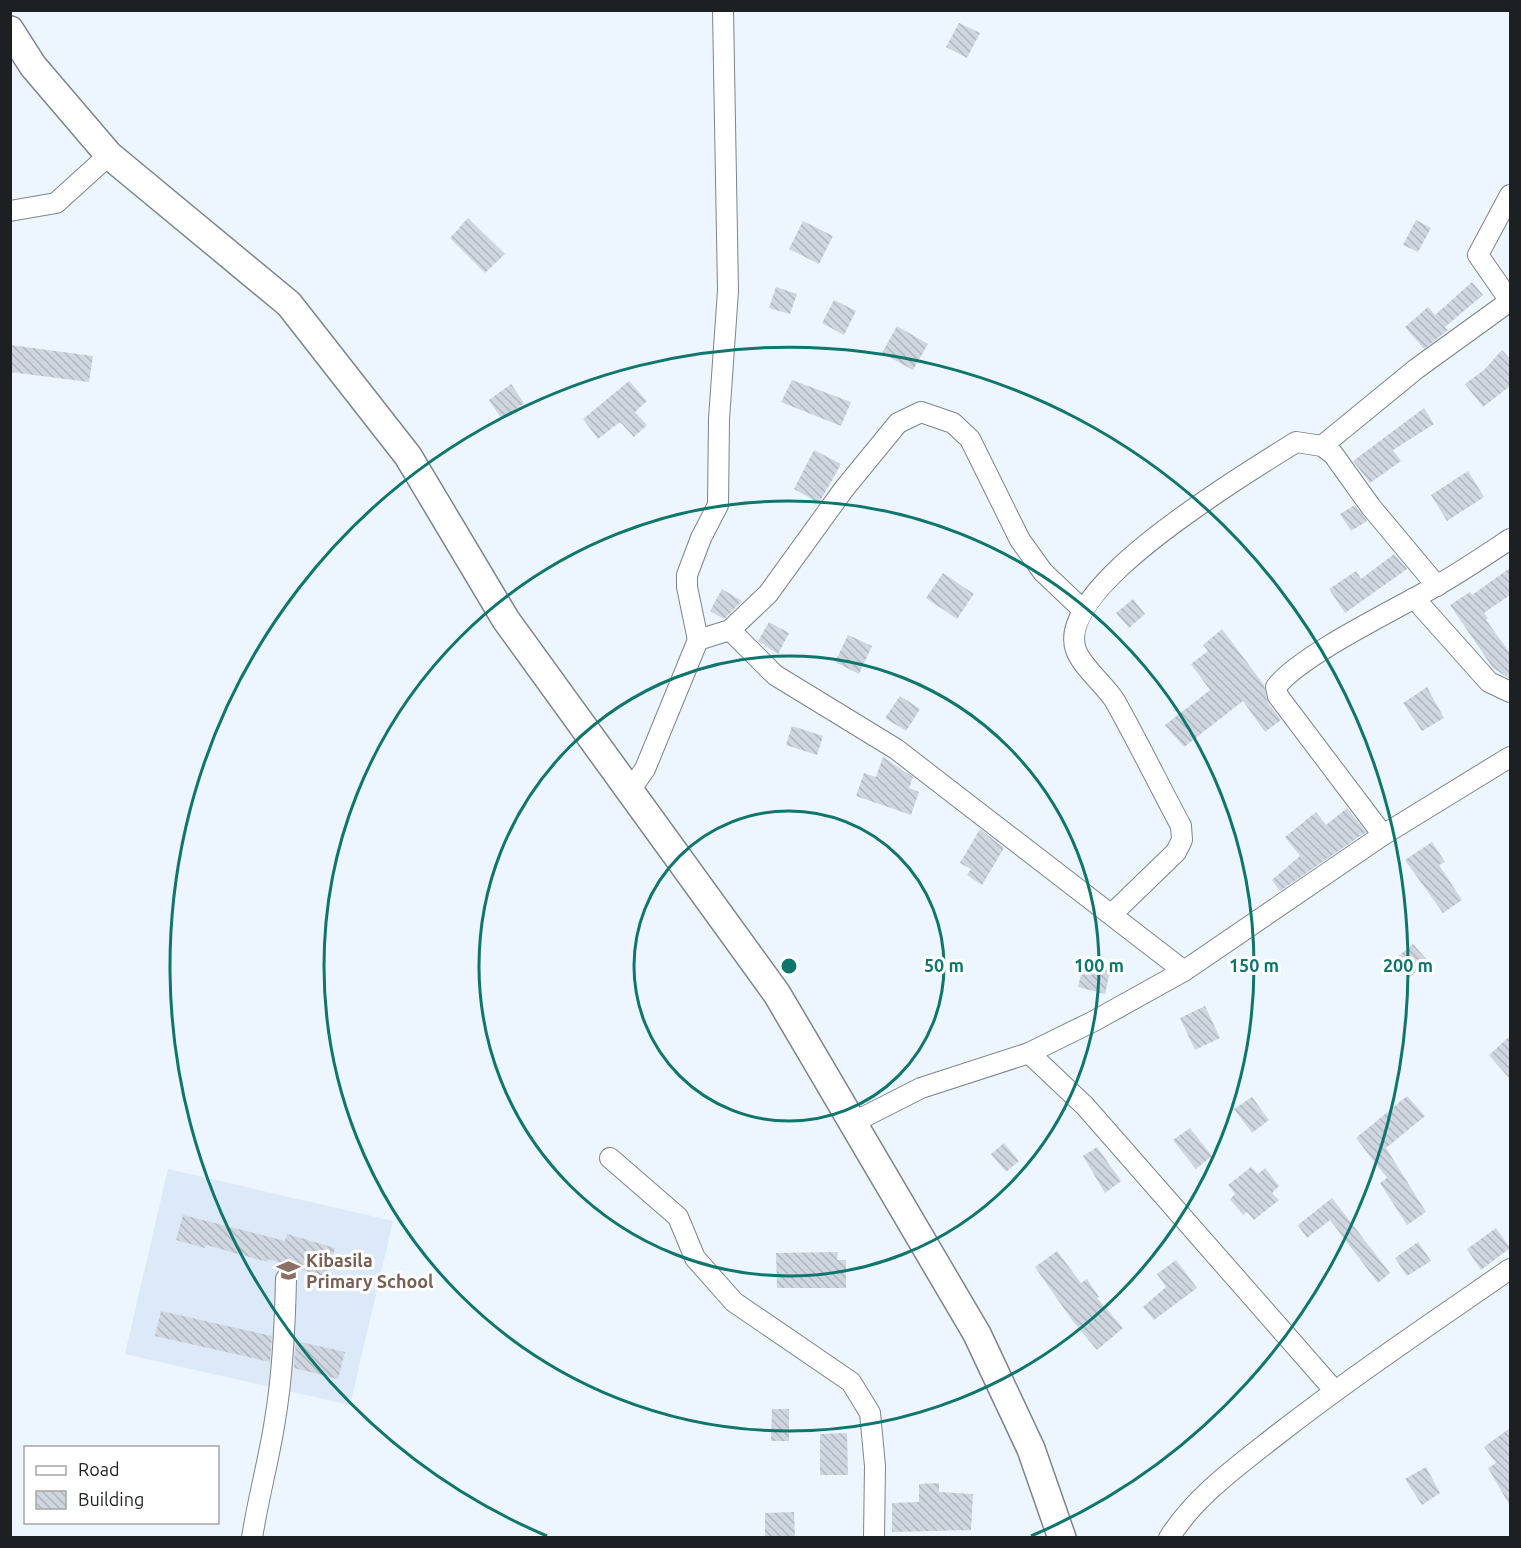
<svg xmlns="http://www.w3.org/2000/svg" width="1521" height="1548" font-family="Ubuntu,sans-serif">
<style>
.built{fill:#dce9f8}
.building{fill:url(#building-back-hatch)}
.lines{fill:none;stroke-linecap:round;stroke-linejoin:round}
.minor-casing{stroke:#7d848c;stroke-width:22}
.secondary-casing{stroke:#7d848c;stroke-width:30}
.minor{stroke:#fff;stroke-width:20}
.secondary{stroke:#fff;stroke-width:27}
.ring{fill:none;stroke:#0f766e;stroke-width:3}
.labels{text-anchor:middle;stroke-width:6;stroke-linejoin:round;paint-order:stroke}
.education-label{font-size:18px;font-weight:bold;fill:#785e54;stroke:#fff;text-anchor:start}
.centre{fill:#0f766e;stroke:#fff;stroke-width:3}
.ring-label{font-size:18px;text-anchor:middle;font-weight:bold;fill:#0f766e;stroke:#fff;stroke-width:6;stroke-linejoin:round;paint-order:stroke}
</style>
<defs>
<pattern id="building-back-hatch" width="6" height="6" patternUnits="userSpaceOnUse" patternTransform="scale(1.5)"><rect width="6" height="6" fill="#cfd6df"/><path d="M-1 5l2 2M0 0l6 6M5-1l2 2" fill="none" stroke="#b1b7bf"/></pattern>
</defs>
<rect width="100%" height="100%" fill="#edf5fe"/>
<path class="built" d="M 168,1169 L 393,1221 L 350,1405 L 125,1354 Z"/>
<g class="building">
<path d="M 959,23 L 980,33 L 967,58 L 946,47 Z"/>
<path d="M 468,218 L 505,254 L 485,273 L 450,238 Z"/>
<path d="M 1416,220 L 1431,228 L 1418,252 L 1403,245 Z"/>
<path d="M 803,221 L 833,236 L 819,264 L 789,249 Z"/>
<path d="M 1472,282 L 1483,295 L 1445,327 L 1448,330 L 1424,349 L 1405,327 L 1428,307 L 1435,315 Z"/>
<path d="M 776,287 L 797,294 L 790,314 L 769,308 Z"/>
<path d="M 834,300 L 856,311 L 844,335 L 822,323 Z"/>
<path d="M 897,326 L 928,344 L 913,370 L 882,353 Z"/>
<path d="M 10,345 L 93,356 L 89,382 L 10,372 Z"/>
<path d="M 1502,350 L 1510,359 L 1510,386 L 1483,407 L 1465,384 L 1484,370 Z"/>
<path d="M 792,380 L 851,402 L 841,426 L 781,402 Z"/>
<path d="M 629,381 L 647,401 L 635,412 L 647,425 L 634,437 L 620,422 L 598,439 L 583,419 Z"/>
<path d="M 511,384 L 524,403 L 502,419 L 489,400 Z"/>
<path d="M 1424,408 L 1434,424 L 1393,450 L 1401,461 L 1370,483 L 1353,461 Z"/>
<path d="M 814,450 L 841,464 L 819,503 L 794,489 Z"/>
<path d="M 1468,471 L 1484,497 L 1447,521 L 1431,495 Z"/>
<path d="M 1355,505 L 1367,521 L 1351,531 L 1340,514 Z"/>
<path d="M 1394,554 L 1407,569 L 1345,613 L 1329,589 L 1356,571 L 1361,579 Z"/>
<path d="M 1510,568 L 1510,595 L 1484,613 L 1488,618 L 1486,620 L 1510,653 L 1510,679 L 1493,668 L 1450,605 L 1470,592 L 1472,595 Z"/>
<path d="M 943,573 L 974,594 L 957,619 L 926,598 Z"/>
<path d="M 722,589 L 742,601 L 724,619 L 710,611 Z"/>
<path d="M 1133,599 L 1145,614 L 1129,628 L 1116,613 Z"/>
<path d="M 769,622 L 789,633 L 778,654 L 758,641 Z"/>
<path d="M 1222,629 L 1264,685 L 1268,703 L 1281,720 L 1265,732 L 1243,701 L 1184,747 L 1165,725 L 1210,690 L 1191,664 L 1208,651 L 1203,645 Z"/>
<path d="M 848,635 L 872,646 L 859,674 L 835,662 Z"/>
<path d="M 1427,687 L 1444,718 L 1422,731 L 1403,703 Z"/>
<path d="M 900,696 L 920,709 L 906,731 L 885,718 Z"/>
<path d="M 792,726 L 823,736 L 817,755 L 786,745 Z"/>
<path d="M 883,757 L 913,777 L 909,788 L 919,792 L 911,815 L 856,796 L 864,773 L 876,777 Z"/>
<path d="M 1347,808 L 1366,832 L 1280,891 L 1272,880 L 1300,856 L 1285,837 L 1316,812 L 1326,825 Z"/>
<path d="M 980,829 L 1004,848 L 982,885 L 967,875 L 971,869 L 960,863 Z"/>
<path d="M 1432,842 L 1445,862 L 1439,865 L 1462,900 L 1443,913 L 1405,860 Z"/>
<path d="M 1413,944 L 1428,961 L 1410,977 L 1395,959 Z"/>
<path d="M 1084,961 L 1111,967 L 1105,994 L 1078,987 Z"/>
<path d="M 1205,1006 L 1220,1038 L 1195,1050 L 1180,1018 Z"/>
<path d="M 1510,1036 L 1510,1079 L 1489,1055 Z"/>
<path d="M 1407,1096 L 1425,1116 L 1386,1148 L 1426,1212 L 1407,1225 L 1380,1183 L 1387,1178 L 1356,1138 Z"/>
<path d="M 1252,1097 L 1269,1120 L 1252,1133 L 1234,1109 Z"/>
<path d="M 1190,1128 L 1212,1156 L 1196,1169 L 1173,1140 Z"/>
<path d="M 1004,1143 L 1019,1161 L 1006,1172 L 991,1154 Z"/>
<path d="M 1097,1147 L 1121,1181 L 1105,1193 L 1083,1156 Z"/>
<path d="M 1251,1167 L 1258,1174 L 1265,1168 L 1279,1186 L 1272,1193 L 1279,1200 L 1254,1220 L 1247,1212 L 1243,1215 L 1230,1199 L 1235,1194 L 1228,1185 Z"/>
<path d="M 1332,1198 L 1390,1273 L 1378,1283 L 1330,1220 L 1307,1238 L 1298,1225 Z"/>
<path d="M 183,1215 L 285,1241 L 287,1234 L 335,1248 L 326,1277 L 268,1259 L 268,1262 L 206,1245 L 205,1248 L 176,1240 Z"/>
<path d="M 1496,1228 L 1510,1248 L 1481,1270 L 1467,1249 Z"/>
<path d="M 1418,1242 L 1431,1261 L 1407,1276 L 1395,1258 Z"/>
<path d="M 1057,1251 L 1081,1283 L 1087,1279 L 1099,1297 L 1097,1298 L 1123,1328 L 1097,1350 L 1072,1320 L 1035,1267 Z"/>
<path d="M 838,1252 L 837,1260 L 846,1260 L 846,1288 L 777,1288 L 776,1253 Z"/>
<path d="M 1176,1260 L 1197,1288 L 1154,1320 L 1143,1307 L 1166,1287 L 1157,1274 Z"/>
<path d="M 161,1311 L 272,1336 L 270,1362 L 155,1336 Z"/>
<path d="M 296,1341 L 345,1352 L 338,1379 L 294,1368 Z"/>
<path d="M 772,1409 L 789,1409 L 789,1441 L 771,1441 Z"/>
<path d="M 1510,1428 L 1510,1506 L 1488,1468 L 1496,1463 L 1484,1447 Z"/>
<path d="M 847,1433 L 848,1475 L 820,1475 L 820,1434 Z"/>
<path d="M 1426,1467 L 1440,1493 L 1422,1505 L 1405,1479 Z"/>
<path d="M 939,1483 L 939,1492 L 973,1494 L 971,1530 L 892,1532 L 892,1503 L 919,1502 L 919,1484 Z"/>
<path d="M 794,1512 L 795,1538 L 765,1538 L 765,1513 Z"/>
</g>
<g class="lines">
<defs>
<g id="minor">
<path d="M 1510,195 L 1478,255 L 1510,301"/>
<path d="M 10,211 L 56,203 L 109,155"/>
<path d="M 1322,446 L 1416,369 L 1510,301"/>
<path d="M 1414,598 L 1489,682 L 1510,692"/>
<path d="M 730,630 L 775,675 L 896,749 L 1184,971"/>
<path d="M 698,640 L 687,587 L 687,575 L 701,538 L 718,505 L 719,419 L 728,291 L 723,10"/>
<path d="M 629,792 L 645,769 L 698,640 L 730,630 L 768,594 L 844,489 L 898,423 L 921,412 L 953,423 L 970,439 L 1020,540 L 1043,572 L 1083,610"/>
<path d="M 1383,835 L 1278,696 L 1276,687 C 1300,655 1397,609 1436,586 C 1461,572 1486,555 1510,539"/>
<path d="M 1113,913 L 1176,852 L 1182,840 L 1181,826 C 1159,785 1138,742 1115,701 C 1105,685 1082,667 1076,650 C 1053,587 1249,472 1296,442 L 1322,446 L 1333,454 L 1371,507 L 1437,586"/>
<path d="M 1029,1053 L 1085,1106 L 1334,1390"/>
<path d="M 854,1122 L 921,1088 L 1029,1053 L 1094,1021 L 1184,971 L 1383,835 L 1510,757"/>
<path d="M 610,1158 L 678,1217 L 695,1258 L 734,1302 L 851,1382 L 870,1413 L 875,1466 L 874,1538"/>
<path d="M 252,1538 C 258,1498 269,1460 275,1420 C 283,1373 285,1326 286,1279"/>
<path d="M 1169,1538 C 1195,1496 1239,1465 1277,1435 C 1353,1376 1432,1323 1510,1269"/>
</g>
<path id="secondary" d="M 10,30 L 33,66 L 109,155 L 289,304 L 408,456 L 506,620 L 777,994 L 977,1334 L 1031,1449 L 1062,1538"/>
</defs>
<use href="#minor" class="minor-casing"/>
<use href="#secondary" class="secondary-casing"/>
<use href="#minor" class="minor"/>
<use href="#secondary" class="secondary"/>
</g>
<g class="ring">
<circle cx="789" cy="966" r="155"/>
<circle cx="789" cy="966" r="310"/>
<circle cx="789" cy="966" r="465"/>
<path d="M547 1536A619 619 0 1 1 1031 1536"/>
</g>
<defs>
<symbol id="school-bare" viewBox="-9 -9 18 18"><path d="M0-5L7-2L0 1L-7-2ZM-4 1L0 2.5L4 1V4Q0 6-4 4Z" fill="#8d6e63" stroke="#fff" stroke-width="2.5" paint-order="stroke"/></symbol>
</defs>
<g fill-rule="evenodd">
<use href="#school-bare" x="272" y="1254" width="33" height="33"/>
</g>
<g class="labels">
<g class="education-label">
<text x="306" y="1267">Kibasila<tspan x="306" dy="21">Primary School</tspan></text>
</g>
</g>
<circle cx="789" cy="966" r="9" class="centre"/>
<g class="ring-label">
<text x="944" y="972">50 m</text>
<text x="1099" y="972">100 m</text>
<text x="1254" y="972">150 m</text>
<text x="1408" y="972">200 m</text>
</g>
<rect width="1521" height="1548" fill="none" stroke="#1d2023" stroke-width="24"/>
<rect x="24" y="1446" width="195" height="78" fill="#ffffff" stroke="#a5a6a7" stroke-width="1.5"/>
<rect x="36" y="1466" width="30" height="9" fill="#ffffff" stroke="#a5a6a7" stroke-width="1.5"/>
<text x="78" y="1476" font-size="18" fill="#1d2023">Road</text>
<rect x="36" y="1491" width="30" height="18" fill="url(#building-back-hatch)" stroke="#a5a6a7" stroke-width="1.5"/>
<text x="78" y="1506" font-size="18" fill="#1d2023">Building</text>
</svg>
